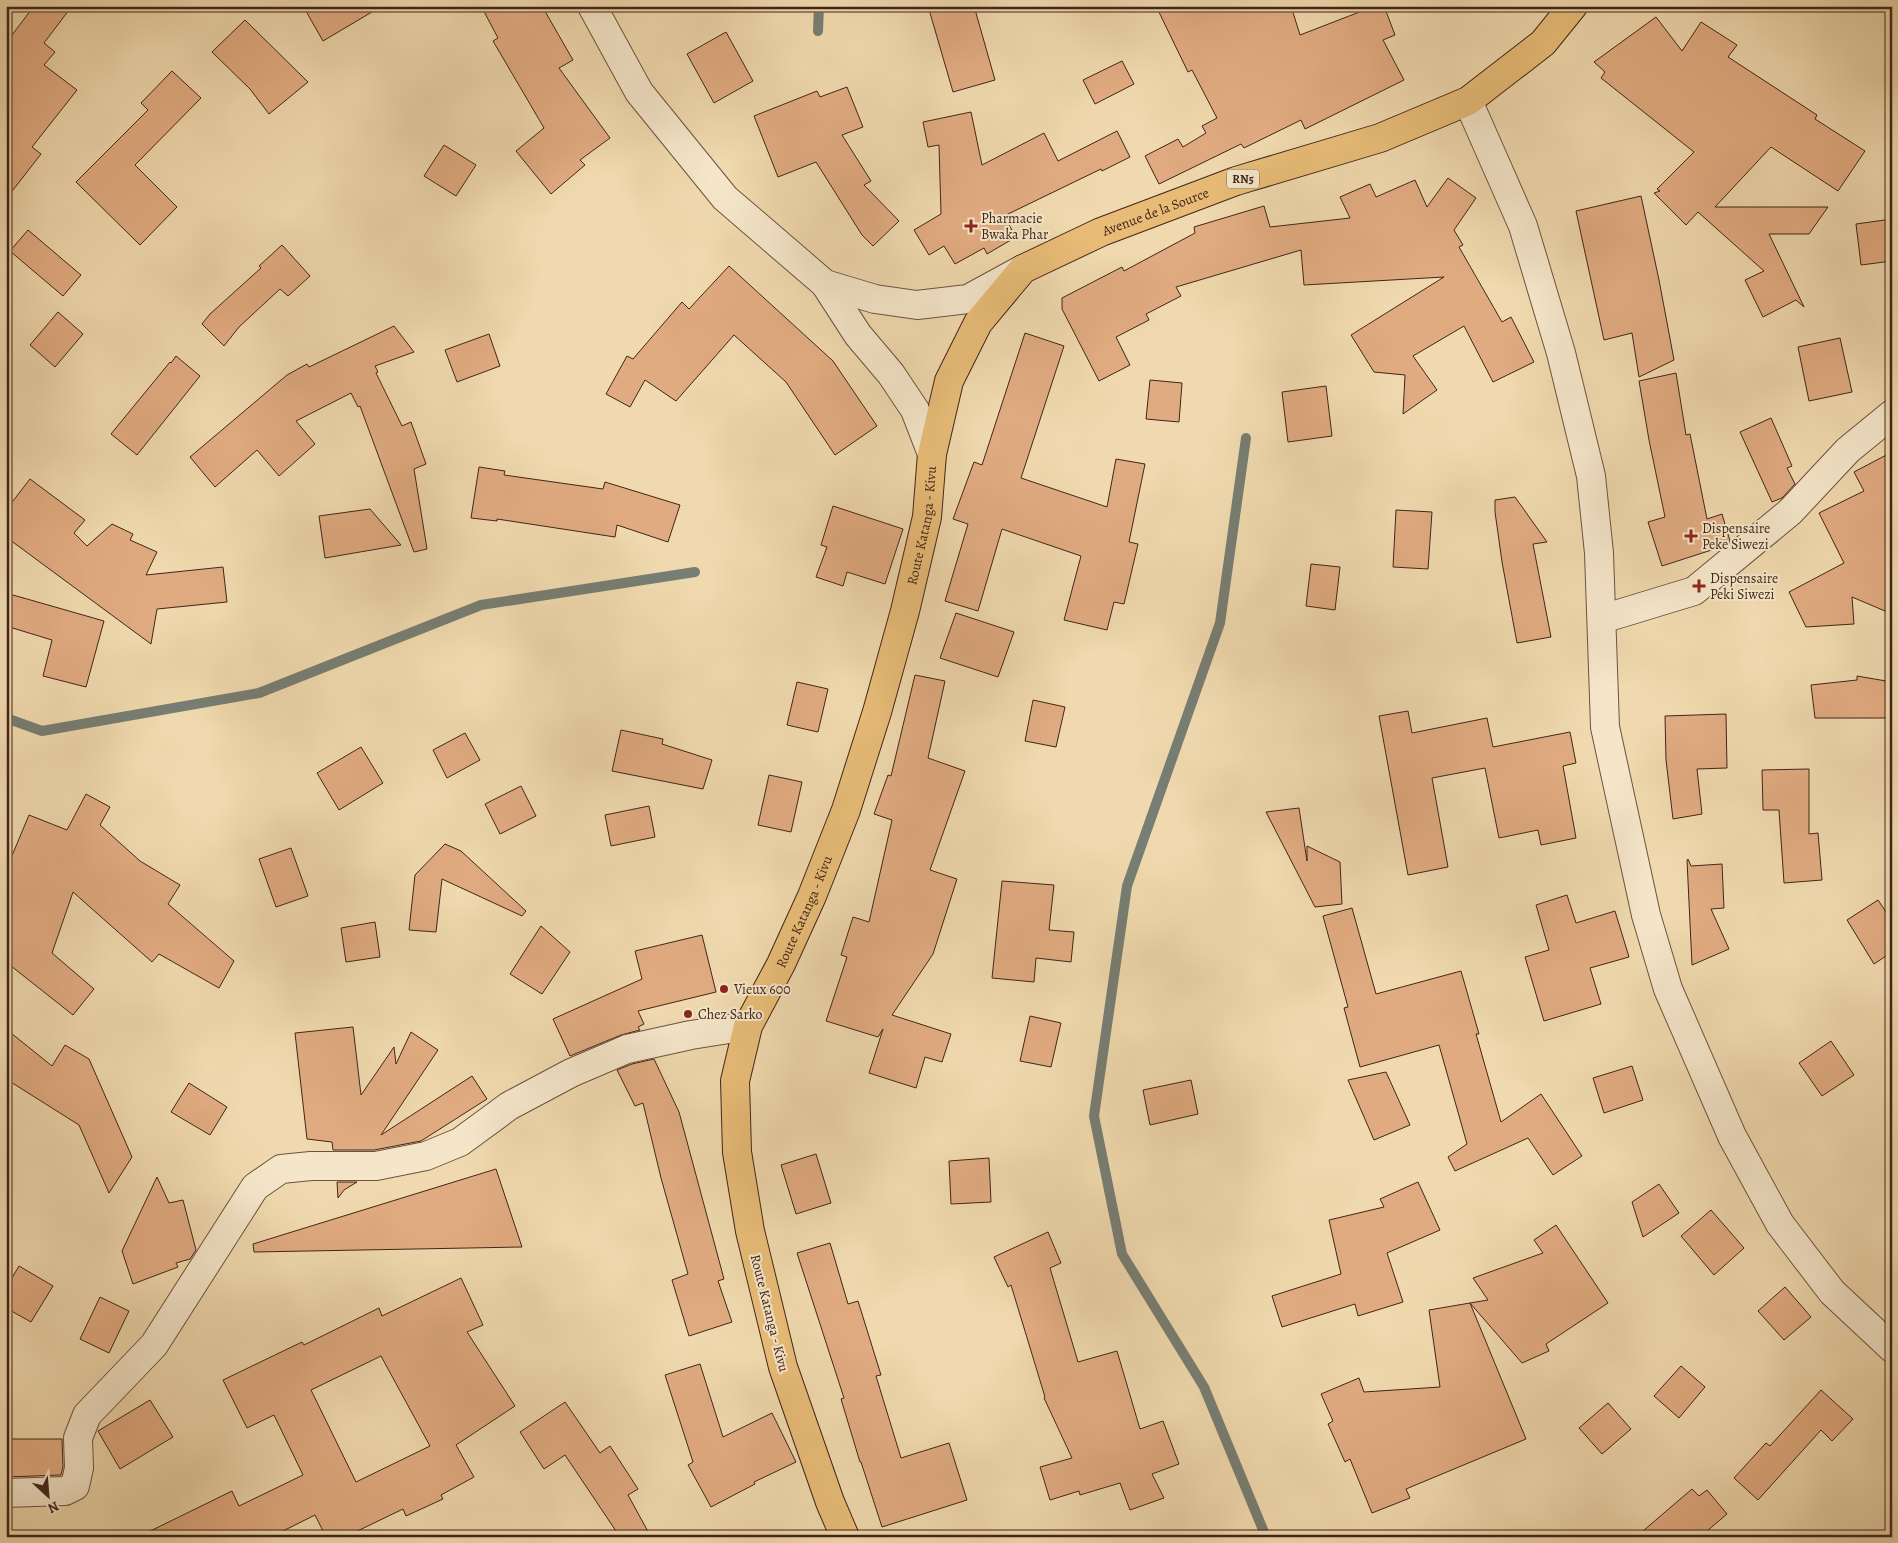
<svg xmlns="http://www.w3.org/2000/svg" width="1898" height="1543" font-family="Alegreya,serif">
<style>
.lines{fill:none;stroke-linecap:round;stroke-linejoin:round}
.stream{stroke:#777e73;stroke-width:10}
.building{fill:#e1ab81;stroke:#402519;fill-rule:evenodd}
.minor-casing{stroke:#6c523e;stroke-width:30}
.trunk-casing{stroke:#402519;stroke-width:30}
.minor{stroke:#f5e6ca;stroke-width:28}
.trunk{stroke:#e8bc77;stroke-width:28}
.poi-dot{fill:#8f2418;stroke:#f5e6ca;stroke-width:2}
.labels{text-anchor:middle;stroke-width:4;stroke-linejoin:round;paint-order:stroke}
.shield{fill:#f5e6ca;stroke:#765f4e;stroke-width:1}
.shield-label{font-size:12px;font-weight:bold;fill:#402519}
.street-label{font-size:14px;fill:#402519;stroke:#f5e6ca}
.poi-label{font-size:14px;fill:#402519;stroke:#f5e6ca;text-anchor:start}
</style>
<rect width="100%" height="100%" fill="#f0d9ae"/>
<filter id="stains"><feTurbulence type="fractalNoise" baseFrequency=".004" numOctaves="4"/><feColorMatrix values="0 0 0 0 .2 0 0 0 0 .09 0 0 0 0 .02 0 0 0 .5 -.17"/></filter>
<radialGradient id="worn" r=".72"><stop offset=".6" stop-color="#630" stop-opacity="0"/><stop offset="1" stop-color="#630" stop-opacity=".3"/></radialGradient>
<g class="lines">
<g class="stream">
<path d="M 818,31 L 819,6"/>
<path d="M 1246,438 L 1220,623 L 1127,886 L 1094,1116 L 1122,1254 L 1204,1387 L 1266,1537"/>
<path d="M 6,718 L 42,731 L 259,693 L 481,605 L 695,572"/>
</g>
</g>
<g class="building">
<path d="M 34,6 L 72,6 L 44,43 L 55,52 L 44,65 L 77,90 L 32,147 L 41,154 L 6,199 L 6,43 Z"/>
<path d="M 303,6 L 382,6 L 323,41 Z"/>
<path d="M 481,6 L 542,6 L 573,60 L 559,68 L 610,138 L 580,160 L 585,165 L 551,194 L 516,151 L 544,128 L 493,41 L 498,38 Z"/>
<path d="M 928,6 L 974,6 L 995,80 L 953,92 Z"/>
<path d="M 1156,6 L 1291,6 L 1300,35 L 1375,6 L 1384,6 L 1395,35 L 1383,40 L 1404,80 L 1305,129 L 1301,120 L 1244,148 L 1241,144 L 1159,184 L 1145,156 L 1178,139 L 1183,147 L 1206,133 L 1202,126 L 1217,118 L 1192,70 L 1188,72 Z"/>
<path d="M 1656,17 L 1682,51 L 1701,22 L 1737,45 L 1728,57 L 1817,115 L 1815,119 L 1865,151 L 1838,191 L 1771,147 L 1715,207 L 1828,207 L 1809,234 L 1769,234 L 1804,307 L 1796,300 L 1763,317 L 1745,280 L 1764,271 L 1698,212 L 1686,225 L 1654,193 L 1660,191 L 1657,189 L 1694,152 L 1601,78 L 1605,72 L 1594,62 Z"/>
<path d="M 245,20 L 308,82 L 269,114 L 250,89 L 212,52 Z"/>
<path d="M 726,32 L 753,81 L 714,103 L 687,54 Z"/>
<path d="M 1122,61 L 1134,84 L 1095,104 L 1083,80 Z"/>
<path d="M 172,71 L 201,98 L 135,165 L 177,207 L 140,245 L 76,182 L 148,110 L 141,103 Z"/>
<path d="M 847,87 L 863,127 L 842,135 L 871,181 L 864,185 L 899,221 L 873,246 L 862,235 L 816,162 L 778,177 L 754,116 L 817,91 L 820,97 Z"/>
<path d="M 971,112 L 982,165 L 1044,133 L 1058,161 L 1117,131 L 1130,157 L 1102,171 L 1101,169 L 1004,216 L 1016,237 L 987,254 L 984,248 L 955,264 L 944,246 L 929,255 L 914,230 L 941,214 L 939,145 L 928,147 L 923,122 Z"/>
<path d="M 444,145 L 476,165 L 456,196 L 424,176 Z"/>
<path d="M 1448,178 L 1476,198 L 1454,230 L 1463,245 L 1459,247 L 1502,322 L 1511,317 L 1534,362 L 1493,382 L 1464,326 L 1413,356 L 1437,390 L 1403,414 L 1405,375 L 1374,372 L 1351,335 L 1444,277 L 1304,285 L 1301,250 L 1176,287 L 1181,296 L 1146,314 L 1149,320 L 1116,337 L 1130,365 L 1099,381 L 1062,309 L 1062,298 L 1122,267 L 1124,271 L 1195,233 L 1194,227 L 1264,206 L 1270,227 L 1350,218 L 1340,197 L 1370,184 L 1376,197 L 1415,180 L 1427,207 Z"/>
<path d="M 1641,196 L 1659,280 L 1674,360 L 1639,377 L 1632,333 L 1604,340 L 1576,211 Z"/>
<path d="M 1892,219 L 1892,261 L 1861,265 L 1856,224 Z"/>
<path d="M 28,230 L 81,275 L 63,296 L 10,251 Z"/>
<path d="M 282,245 L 310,276 L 288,296 L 280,289 L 239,327 L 224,346 L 202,324 L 210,314 L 261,268 L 259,266 Z"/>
<path d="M 729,266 L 833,361 L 877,426 L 835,455 L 786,382 L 734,335 L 676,401 L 645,380 L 630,407 L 606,394 L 627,356 L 633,359 L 682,302 L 689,309 Z"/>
<path d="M 58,312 L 83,334 L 55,367 L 30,345 Z"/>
<path d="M 394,326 L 414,352 L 375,366 L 378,372 L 376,373 L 402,426 L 411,422 L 426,464 L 414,469 L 427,549 L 414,552 L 360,406 L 358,407 L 351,393 L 296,421 L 315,444 L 279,476 L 257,450 L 215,487 L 190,457 L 287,375 L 307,364 L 309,367 Z"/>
<path d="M 1025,333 L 1064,346 L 1021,478 L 1107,507 L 1116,459 L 1145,464 L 1129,542 L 1138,544 L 1124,604 L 1114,602 L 1107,630 L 1064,620 L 1081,556 L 1002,529 L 978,611 L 945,601 L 968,524 L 953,519 L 974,462 L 982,465 Z"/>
<path d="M 489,334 L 500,366 L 457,382 L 445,350 Z"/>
<path d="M 1840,338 L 1852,392 L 1809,401 L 1798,347 Z"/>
<path d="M 176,356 L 200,376 L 137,455 L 111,434 L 170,362 L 171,363 Z"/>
<path d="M 1676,373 L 1686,435 L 1690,434 L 1707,519 L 1722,514 L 1730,541 L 1724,546 L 1662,566 L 1648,522 L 1665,517 L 1649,440 L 1639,381 Z"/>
<path d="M 1150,380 L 1182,383 L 1179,422 L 1146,419 Z"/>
<path d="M 1326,386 L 1332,436 L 1288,442 L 1282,392 Z"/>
<path d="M 1771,418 L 1792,466 L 1787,468 L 1795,484 L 1782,498 L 1772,502 L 1740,432 Z"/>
<path d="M 1892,452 L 1892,614 L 1852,597 L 1854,624 L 1806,627 L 1789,592 L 1844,563 L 1819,513 L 1864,491 L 1854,472 Z"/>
<path d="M 479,467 L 505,471 L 504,475 L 603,489 L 605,482 L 680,505 L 668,542 L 617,525 L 615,537 L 497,519 L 497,521 L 471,518 Z"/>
<path d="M 30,479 L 85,520 L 74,533 L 87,546 L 112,524 L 133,534 L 130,540 L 157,552 L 146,575 L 223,567 L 227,602 L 157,609 L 151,644 L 6,537 L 6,510 Z"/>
<path d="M 1515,497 L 1547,542 L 1533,544 L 1551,637 L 1517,643 L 1502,562 L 1495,512 L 1495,500 Z"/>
<path d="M 833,506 L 903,529 L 885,584 L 847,572 L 843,586 L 816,577 L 827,547 L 821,545 Z"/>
<path d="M 370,509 L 401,545 L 325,558 L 319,516 Z"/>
<path d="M 1396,510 L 1432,512 L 1428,569 L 1393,567 Z"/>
<path d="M 1311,564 L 1340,567 L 1335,610 L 1306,606 Z"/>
<path d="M 6,593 L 104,621 L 86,687 L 43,676 L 52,640 L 6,626 Z"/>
<path d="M 956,613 L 1014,632 L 998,677 L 940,658 Z"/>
<path d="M 915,675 L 945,681 L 928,758 L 965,771 L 930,870 L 957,879 L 933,954 L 892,1015 L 951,1034 L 942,1062 L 925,1057 L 916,1088 L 869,1073 L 883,1029 L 878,1037 L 826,1021 L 847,957 L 841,955 L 853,917 L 869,922 L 892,820 L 874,814 L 888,775 L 891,776 Z"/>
<path d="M 1857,676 L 1892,682 L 1892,718 L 1815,718 L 1811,685 L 1857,680 Z"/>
<path d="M 797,682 L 828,689 L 818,732 L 787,725 Z"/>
<path d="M 1033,700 L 1065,707 L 1056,747 L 1025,741 Z"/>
<path d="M 1408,711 L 1412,733 L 1487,718 L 1493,747 L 1570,732 L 1576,763 L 1563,766 L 1576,838 L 1541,845 L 1538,830 L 1499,838 L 1485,768 L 1432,778 L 1448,867 L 1408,875 L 1379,716 Z"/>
<path d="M 1726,714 L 1727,768 L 1697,769 L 1702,814 L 1673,819 L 1666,760 L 1665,716 Z"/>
<path d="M 621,730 L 663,739 L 662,744 L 712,760 L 703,789 L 612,771 Z"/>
<path d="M 465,733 L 480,760 L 447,778 L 433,750 Z"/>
<path d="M 361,747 L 383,783 L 339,810 L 317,773 Z"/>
<path d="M 1809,769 L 1809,834 L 1818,833 L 1822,880 L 1784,883 L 1779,810 L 1763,810 L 1762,770 Z"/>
<path d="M 769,775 L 802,782 L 791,832 L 758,825 Z"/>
<path d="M 521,786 L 536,816 L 500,834 L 485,804 Z"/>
<path d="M 86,794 L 110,807 L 100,825 L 140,861 L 180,885 L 168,904 L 234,961 L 219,988 L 159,954 L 152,962 L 73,892 L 52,953 L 94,989 L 73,1015 L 6,962 L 6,870 L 29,815 L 67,830 Z"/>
<path d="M 649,806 L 655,837 L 611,846 L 605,815 Z"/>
<path d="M 1299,808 L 1307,861 L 1307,846 L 1340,862 L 1342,904 L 1315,907 L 1266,812 Z"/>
<path d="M 445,844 L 461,851 L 526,911 L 522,916 L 442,879 L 436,932 L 409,930 L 415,875 Z"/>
<path d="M 291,848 L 308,896 L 276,907 L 259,859 Z"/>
<path d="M 1688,859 L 1691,866 L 1722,864 L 1724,908 L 1711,909 L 1729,949 L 1692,965 L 1687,860 Z"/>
<path d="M 1002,881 L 1054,885 L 1049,930 L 1074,932 L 1071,962 L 1036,958 L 1034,982 L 992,978 Z"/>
<path d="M 1567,895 L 1576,923 L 1615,911 L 1629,957 L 1590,968 L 1601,1004 L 1544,1021 L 1525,957 L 1549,950 L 1536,905 Z"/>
<path d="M 1878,900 L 1892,921 L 1892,952 L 1874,964 L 1847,920 Z"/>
<path d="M 1352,908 L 1376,994 L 1461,971 L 1479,1034 L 1476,1034 L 1501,1122 L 1541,1094 L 1582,1156 L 1553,1175 L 1528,1138 L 1455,1171 L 1448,1157 L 1467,1144 L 1439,1045 L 1360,1067 L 1344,1008 L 1348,1007 L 1323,916 Z"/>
<path d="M 375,922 L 380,957 L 346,962 L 341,928 Z"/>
<path d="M 541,926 L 570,952 L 542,994 L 510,974 Z"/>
<path d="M 702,935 L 716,992 L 638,1011 L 644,1024 L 638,1027 L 640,1030 L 621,1035 L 570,1056 L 553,1019 L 642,979 L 635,951 Z"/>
<path d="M 1030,1016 L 1061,1023 L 1051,1067 L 1020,1061 Z"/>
<path d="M 353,1027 L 361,1095 L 394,1047 L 396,1064 L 411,1032 L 438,1050 L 381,1135 L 472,1076 L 487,1099 L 421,1141 L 374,1150 L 333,1150 L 332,1142 L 307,1139 L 295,1033 Z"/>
<path d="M 6,1029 L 52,1066 L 65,1045 L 89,1059 L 132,1157 L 109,1193 L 79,1125 L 6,1079 Z"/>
<path d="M 1831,1041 L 1854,1075 L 1822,1096 L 1799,1063 Z"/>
<path d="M 654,1059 L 679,1112 L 724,1279 L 718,1281 L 732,1322 L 689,1336 L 672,1280 L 688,1274 L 661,1178 L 643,1103 L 635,1106 L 617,1070 L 632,1064 Z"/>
<path d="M 1632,1066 L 1643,1100 L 1604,1113 L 1593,1078 Z"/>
<path d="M 1386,1072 L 1410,1125 L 1374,1140 L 1348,1080 Z"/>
<path d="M 1191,1080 L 1198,1114 L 1150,1125 L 1143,1090 Z"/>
<path d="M 189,1083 L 227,1107 L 210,1135 L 171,1112 Z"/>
<path d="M 816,1154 L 831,1203 L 796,1214 L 781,1165 Z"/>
<path d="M 989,1158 L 991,1202 L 951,1204 L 949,1161 Z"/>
<path d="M 496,1169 L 522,1247 L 254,1252 L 253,1244 Z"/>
<path d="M 157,1177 L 169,1203 L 183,1200 L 196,1250 L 190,1259 L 176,1263 L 178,1267 L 133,1284 L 122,1251 Z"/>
<path d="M 337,1182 L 357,1182 L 344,1190 L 338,1198 Z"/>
<path d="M 1418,1182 L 1440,1230 L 1387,1253 L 1403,1302 L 1358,1316 L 1355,1304 L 1282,1327 L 1272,1296 L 1341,1274 L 1329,1220 L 1384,1207 L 1380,1199 Z"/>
<path d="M 1659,1184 L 1679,1213 L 1643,1237 L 1632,1202 Z"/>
<path d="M 1711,1210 L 1744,1248 L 1714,1275 L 1681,1236 Z"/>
<path d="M 1556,1225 L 1608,1303 L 1546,1344 L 1549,1351 L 1522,1363 L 1470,1303 L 1488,1300 L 1473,1278 L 1543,1253 L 1534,1240 Z"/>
<path d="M 1048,1232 L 1061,1263 L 1050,1268 L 1078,1362 L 1117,1351 L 1140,1429 L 1163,1421 L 1179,1464 L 1152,1474 L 1164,1498 L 1130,1510 L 1120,1483 L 1080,1495 L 1079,1491 L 1050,1500 L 1040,1467 L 1072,1458 L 1044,1398 L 1045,1397 L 1011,1285 L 1008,1287 L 994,1257 Z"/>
<path d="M 830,1243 L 848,1304 L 858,1301 L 881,1375 L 876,1376 L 901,1458 L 949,1443 L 967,1500 L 882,1527 L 861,1462 L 860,1462 L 841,1399 L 844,1398 L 797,1253 Z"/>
<path d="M 19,1266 L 53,1286 L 31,1322 L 6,1308 L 6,1288 Z"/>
<path d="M 461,1278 L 483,1325 L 467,1332 L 515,1406 L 456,1445 L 474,1477 L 441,1495 L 443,1499 L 406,1516 L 403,1509 L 345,1537 L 326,1537 L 315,1515 L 271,1537 L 138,1537 L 232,1491 L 239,1506 L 303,1475 L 274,1415 L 247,1428 L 223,1380 L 302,1342 L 304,1345 L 379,1308 L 382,1316 ZM 381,1356 L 430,1446 L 356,1482 L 311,1390 Z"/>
<path d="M 1785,1287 L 1811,1317 L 1784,1340 L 1758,1311 Z"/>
<path d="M 100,1297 L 129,1311 L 109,1353 L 80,1339 Z"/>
<path d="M 1470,1303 L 1526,1439 L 1406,1489 L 1410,1498 L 1372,1513 L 1350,1459 L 1345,1462 L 1328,1424 L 1333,1421 L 1321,1394 L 1359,1378 L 1364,1392 L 1440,1387 L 1429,1310 Z"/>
<path d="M 700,1364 L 723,1437 L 772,1413 L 796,1462 L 754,1482 L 755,1484 L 711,1507 L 688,1465 L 693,1462 L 665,1375 Z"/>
<path d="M 1681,1366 L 1705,1387 L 1679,1418 L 1654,1396 Z"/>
<path d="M 1821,1390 L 1853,1419 L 1832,1441 L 1821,1430 L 1758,1500 L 1734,1478 L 1766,1443 L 1770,1446 Z"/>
<path d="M 150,1400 L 173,1437 L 120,1469 L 98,1431 Z"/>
<path d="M 565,1402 L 600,1453 L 610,1446 L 638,1489 L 628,1495 L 651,1537 L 620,1537 L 565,1455 L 544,1469 L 520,1432 Z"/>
<path d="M 1608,1403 L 1631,1429 L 1602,1454 L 1579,1428 Z"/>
<path d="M 6,1439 L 62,1439 L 63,1467 L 61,1475 L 6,1477 Z"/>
<path d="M 1692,1489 L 1699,1496 L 1707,1490 L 1727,1514 L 1700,1537 L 1636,1537 Z"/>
</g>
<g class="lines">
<defs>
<g id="minor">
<path d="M 592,6 L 639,92 L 725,198 L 825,284 L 858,335 L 891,374 L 915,410 L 932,454"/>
<path d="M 1468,101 L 1523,226 L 1561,353 L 1591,476 L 1599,553 L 1605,727 L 1646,915 L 1668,989 L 1732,1136 L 1780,1224 L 1832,1292 L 1892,1348"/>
<path d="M 825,284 L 875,299 L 917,305 L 968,299 L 1023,269"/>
<path d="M 1602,619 L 1694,591 L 1790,512 L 1848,450 L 1892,414"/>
<path d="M 6,1493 L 65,1491 L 75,1486 L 79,1468 L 78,1438 L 87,1415 L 154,1345 L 255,1187 L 281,1169 L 311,1166 L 376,1166 L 426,1156 L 460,1142 L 509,1106 L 571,1073 L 627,1049 L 691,1035 L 748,1026"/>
</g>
<g id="trunk">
<path id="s1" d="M 845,1537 L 830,1502 L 783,1367 L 750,1231 L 737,1152 L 735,1081 L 748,1026 L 781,964 L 812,896 L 846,810 L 877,712 L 905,611 L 927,517 L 932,454 L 949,381 L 978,323 L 1023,269 L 1101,232 L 1236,181 L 1380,138 L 1468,101 L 1543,43 L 1573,6"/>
</g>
</defs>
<use href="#minor" class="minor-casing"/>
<use href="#trunk" class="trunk-casing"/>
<use href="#minor" class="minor"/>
<use href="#trunk" class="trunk"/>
</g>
<g class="poi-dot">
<path d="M968.5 218.5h5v5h5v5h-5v5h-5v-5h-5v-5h5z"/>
<path d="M1688.5 528.5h5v5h5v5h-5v5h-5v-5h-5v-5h5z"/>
<path d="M1696.5 578.5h5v5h5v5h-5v5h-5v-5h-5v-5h5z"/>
<circle cx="724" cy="989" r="5"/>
<circle cx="688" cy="1014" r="5"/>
</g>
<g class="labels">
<rect class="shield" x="1227" y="169.5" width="32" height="19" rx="4"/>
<g class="shield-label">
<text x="1243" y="183">RN5</text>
</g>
<g class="street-label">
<text dy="5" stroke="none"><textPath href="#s1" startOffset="1488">Avenue de la Source</textPath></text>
<text dy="5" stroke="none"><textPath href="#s1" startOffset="1061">Route Katanga - Kivu</textPath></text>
<text dy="5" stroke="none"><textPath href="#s1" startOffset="656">Route Katanga - Kivu</textPath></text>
<text transform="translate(770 1313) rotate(76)" y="5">Route Katanga - Kivu</text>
</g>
<g class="poi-label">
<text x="981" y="223">Pharmacie<tspan x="981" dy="16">Bwaka Phar</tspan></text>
<text x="1702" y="533">Dispensaire<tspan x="1702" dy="16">Peke Siwezi</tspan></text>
<text x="1710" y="583">Dispensaire<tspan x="1710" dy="16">Peki Siwezi</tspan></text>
<text x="734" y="994">Vieux 600</text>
<text x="698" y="1019">Chez Sarko</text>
</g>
</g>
<rect width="1898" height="1543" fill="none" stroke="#f0d9ae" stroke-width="25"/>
<rect x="8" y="8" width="1883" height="1528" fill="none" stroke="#402519" stroke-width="2.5"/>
<rect x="12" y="12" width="1873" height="1518" fill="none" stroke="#402519"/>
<g transform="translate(48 1496) rotate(154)" stroke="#f5e6ca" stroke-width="4" paint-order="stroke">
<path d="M0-4L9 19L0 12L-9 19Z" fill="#402519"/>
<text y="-8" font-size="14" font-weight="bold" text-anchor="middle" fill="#402519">N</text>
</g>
<rect width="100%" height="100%" filter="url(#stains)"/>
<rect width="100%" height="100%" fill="url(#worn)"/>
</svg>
